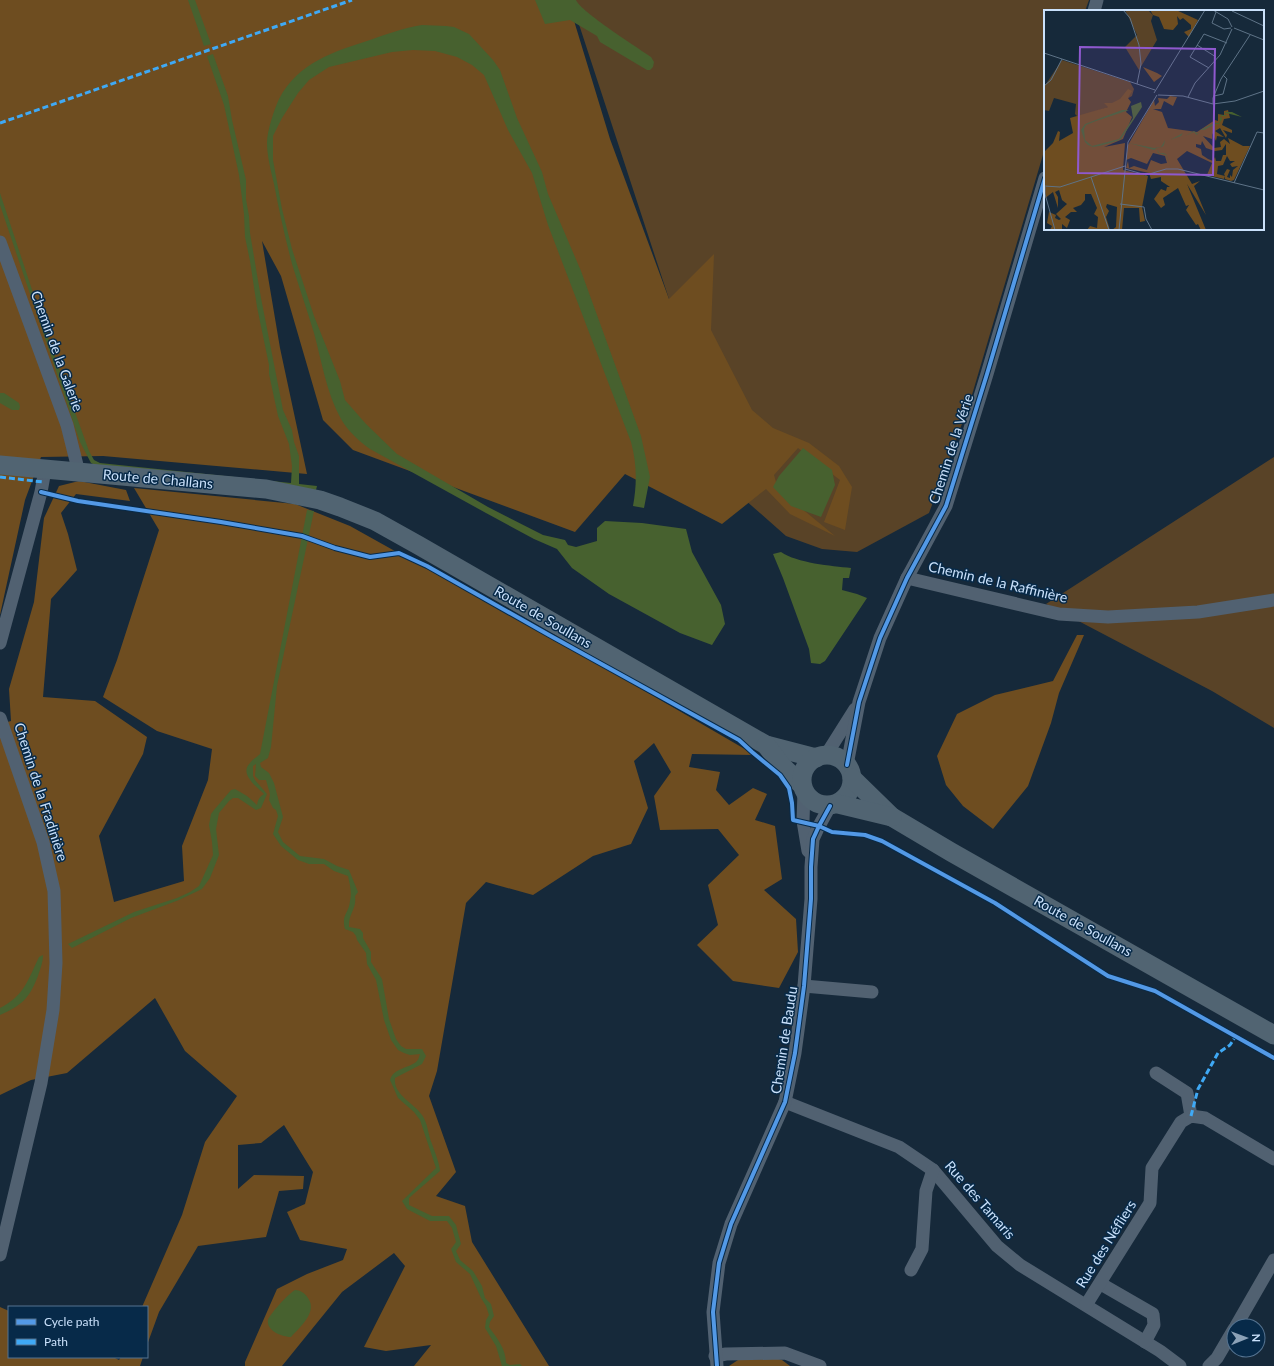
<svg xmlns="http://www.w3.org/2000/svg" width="1274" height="1366" font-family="Lato,sans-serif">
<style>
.green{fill:#594327}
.forest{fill:#6e4d20}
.water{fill:#47612f}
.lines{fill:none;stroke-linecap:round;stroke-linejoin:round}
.minor{stroke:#516171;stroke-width:13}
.secondary{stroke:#516472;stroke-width:19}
.quiet{stroke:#3fa9f5;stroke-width:3;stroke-dasharray:6 3;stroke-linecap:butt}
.cycleway-casing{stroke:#072a49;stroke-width:6}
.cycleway{stroke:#5399e6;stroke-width:4}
.labels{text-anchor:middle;stroke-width:3;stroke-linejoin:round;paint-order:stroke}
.street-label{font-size:14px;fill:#cae1fb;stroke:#072a49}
.inset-road{fill:none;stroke:#5e7387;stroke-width:1}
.view{fill:#8f59ce;fill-opacity:0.15;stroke:#8f59ce;stroke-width:2}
.inset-edge{fill:none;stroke:#cae1fb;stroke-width:2}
</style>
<rect width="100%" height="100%" fill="#16293a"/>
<g class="green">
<path d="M 571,0 L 1089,0 L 1085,11 L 1045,11 L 1045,148 L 969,405 L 929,513 L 857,552 L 822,549 L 786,536 L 744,499 L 669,299 Z"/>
<path d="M 1274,457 L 1274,728 L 1212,691 L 1046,604 Z"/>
</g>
<g class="forest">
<path d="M 0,0 L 570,0 L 575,24 L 610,139 L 669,299 L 714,254 L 711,330 L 752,410 L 773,428 L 809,443 L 839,466 L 852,487 L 845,530 L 824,522 L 840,480 L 798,448 L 774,475 L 778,489 L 835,536 L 790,514 L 766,489 L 722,524 L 625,474 L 575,532 L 353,450 L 323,420 L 281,276 L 262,241 L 280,348 L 307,474 L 103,456 L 41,457 L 25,500 L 0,615 Z"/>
<path d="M 79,481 L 126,490 L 130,501 L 76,494 L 61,513 L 68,534 L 77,570 L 51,599 L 43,697 L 95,701 L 147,737 L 143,754 L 99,836 L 114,902 L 184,881 L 182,846 L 208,780 L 212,749 L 157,731 L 103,697 L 117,660 L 159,530 L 134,488 L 295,504 L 350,526 L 488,603 L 549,635 L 755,755 L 692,754 L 689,767 L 720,772 L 716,790 L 729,805 L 753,788 L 767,794 L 755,820 L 775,826 L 782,879 L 764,890 L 796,919 L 798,952 L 779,988 L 733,981 L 697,945 L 718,925 L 708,885 L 739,855 L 718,829 L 660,830 L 654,796 L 671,772 L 654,743 L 634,761 L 648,808 L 631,844 L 593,856 L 533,895 L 486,882 L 466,903 L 437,1071 L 429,1096 L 456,1172 L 436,1196 L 465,1206 L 472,1242 L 549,1366 L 414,1366 L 431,1345 L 386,1351 L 364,1347 L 405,1266 L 394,1253 L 342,1292 L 282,1366 L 245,1366 L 245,1362 L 277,1289 L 307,1274 L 343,1260 L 347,1249 L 300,1240 L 287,1212 L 305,1204 L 313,1172 L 284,1125 L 261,1143 L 238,1145 L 238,1189 L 254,1175 L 304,1176 L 303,1189 L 279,1191 L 266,1237 L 198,1246 L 159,1312 L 147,1345 L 147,1307 L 142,1307 L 182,1215 L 205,1142 L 237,1096 L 185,1051 L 155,998 L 67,1073 L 31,1080 L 0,1095 L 0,724 L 11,721 L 9,689 L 34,602 L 44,518 L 59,486 Z"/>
<path d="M 1077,635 L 1084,635 L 1059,693 L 1051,723 L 1028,786 L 993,829 L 963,806 L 946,785 L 937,756 L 957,714 L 995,695 L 1053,681 Z"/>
<path d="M 0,1307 L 9,1311 L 9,1357 L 113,1357 L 119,1360 L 121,1357 L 143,1357 L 140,1366 L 0,1366 Z"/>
<path d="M 775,1358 L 782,1360 L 790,1366 L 729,1366 L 738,1360 Z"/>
</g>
<g class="water">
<path d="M 188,0 L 195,0 L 211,44 L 204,46 Z"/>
<path d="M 535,0 L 576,0 C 581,12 637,47 651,57 L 654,62 L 653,67 L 650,70 L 647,70 L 600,42 L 597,36 L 570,20 L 545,24 Z"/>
<path d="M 422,25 L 446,26 L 454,27 L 469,34 L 493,60 L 500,70 L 517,118 L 542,172 L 548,194 L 581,271 L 641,436 L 650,477 L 644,508 L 633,506 C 637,484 637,464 631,442 L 548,225 L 532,173 L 508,130 L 484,75 L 472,65 L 457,57 L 435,51 L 413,50 L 392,52 L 329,67 L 309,80 L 298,93 L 282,118 L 273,136 L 273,160 L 282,209 L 292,249 L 314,316 L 340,381 L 345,400 L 366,424 L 397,454 L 488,507 L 543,535 L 565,540 L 568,545 L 576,547 L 597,541 L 597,528 L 605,521 L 642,523 L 686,529 L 692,552 L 721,605 L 725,624 L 712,645 L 680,633 L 609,594 L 572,568 L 557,549 L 534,539 L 486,513 L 370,449 C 359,441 348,431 341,419 C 326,392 322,362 314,333 C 307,310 299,287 292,264 C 285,237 279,211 274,184 C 271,171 267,156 267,143 C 267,131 274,110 279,99 C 299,62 333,52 370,40 C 387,34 403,28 422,25 Z"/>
<path d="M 213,54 L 228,96 L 232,120 L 243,167 L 246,180 L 246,199 L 249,216 L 250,233 L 261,298 L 283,410 L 292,430 L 294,442 L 299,456 L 299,484 L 317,486 L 316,490 L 95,465 L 91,463 L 80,442 L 0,205 L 0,193 L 44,326 L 89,451 L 94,460 L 100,463 L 291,483 L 292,466 L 289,444 L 278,416 L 269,374 L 269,365 L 257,307 L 250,261 L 245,237 L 244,214 L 239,175 L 224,105 L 207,56 Z"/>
<path d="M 0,393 L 4,393 L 19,403 L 20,407 L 19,410 L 12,410 L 0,403 Z"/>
<path d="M 803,448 L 832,470 L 835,485 L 821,517 L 791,506 L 773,487 L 779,476 Z"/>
<path d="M 307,510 L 314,511 L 277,686 L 271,747 L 268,758 L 260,763 L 261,767 L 269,773 L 274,783 L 283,817 L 278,832 L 283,842 L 300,856 L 324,859 L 337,866 L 349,870 L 358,892 L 355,896 C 357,909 348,914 349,927 L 360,929 L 363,933 L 363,938 L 371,952 L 371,962 L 382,979 L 389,1019 L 396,1039 L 401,1046 L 406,1049 L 422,1049 L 426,1056 L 422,1064 L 395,1078 C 393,1095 414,1103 422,1115 C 428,1123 428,1135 432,1144 C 435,1153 439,1161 440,1171 L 409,1198 L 409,1205 L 432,1216 L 449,1216 L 456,1225 L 461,1244 L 456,1251 L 460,1260 L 473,1271 L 482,1286 L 485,1298 L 491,1304 L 494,1316 L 490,1322 L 489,1327 C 497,1338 506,1349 506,1363 L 510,1365 L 520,1364 L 522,1366 L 502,1366 L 496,1346 L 485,1328 L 486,1320 L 489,1315 L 486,1306 L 481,1298 L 470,1274 L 456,1262 L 451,1249 L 456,1242 L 452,1228 L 447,1221 L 430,1221 L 407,1209 L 402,1201 L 436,1168 L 420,1120 L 414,1112 L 398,1098 L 390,1080 C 394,1067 409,1069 417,1061 C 419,1059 419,1056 420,1054 L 410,1055 L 404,1053 L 398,1050 L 391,1040 L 384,1020 L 376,980 L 367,964 L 366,953 L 357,940 L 356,936 L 353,932 L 345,929 C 341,915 349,913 350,901 C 352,893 350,885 348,876 L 334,871 L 324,864 L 309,864 L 298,860 L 281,846 L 273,834 L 278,816 L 276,810 L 273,808 L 269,800 L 270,794 L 266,780 L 259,780 L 255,776 L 256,764 L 253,766 L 253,776 L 255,780 L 267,794 L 261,808 L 256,810 L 238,798 L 233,798 L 229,801 L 219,813 L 216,829 L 219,855 L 210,878 L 202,889 L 179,900 L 131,918 L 72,948 L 68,944 L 134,912 L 177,898 L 190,892 L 199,886 L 213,855 L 212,842 L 209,825 L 211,814 L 214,810 L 231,790 L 235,789 L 247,796 L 257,805 C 258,800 259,797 264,794 C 256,786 239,774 250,763 C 253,759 257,757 260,754 Z"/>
<path d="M 781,552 C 797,563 831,566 851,568 L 849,578 L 843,578 L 842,590 L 857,594 L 867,598 L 825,661 L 820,664 L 811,663 L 809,649 L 783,578 L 773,554 Z"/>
<path d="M 43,955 C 43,963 40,969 38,976 C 29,999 22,1005 0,1015 L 0,1008 C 24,996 28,980 39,957 Z"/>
<path d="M 295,1290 C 300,1290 305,1293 308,1298 C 318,1312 300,1327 291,1337 C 283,1337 266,1331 268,1320 C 269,1315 289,1293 295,1290 Z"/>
</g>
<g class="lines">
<g class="minor">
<path d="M 1094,11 L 1097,0"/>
<path d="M 0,242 L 67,425 L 77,465 L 77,472"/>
<path d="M 907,578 L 1059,614 L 1108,617 L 1198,612 L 1274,600"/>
<path d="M 0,643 L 41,492 L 45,470"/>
<path d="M 0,718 L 43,842 L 54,891 L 56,963 L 53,1010 L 41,1083 L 0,1255"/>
<path d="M 826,755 L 855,709"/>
<path d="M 847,765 L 859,702 L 880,638 L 907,578 L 946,506 L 987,374 L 1045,178"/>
<path d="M 804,792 L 803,821 L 808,851"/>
<path d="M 804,986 L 872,992"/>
<path d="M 1156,1073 L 1187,1093 L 1191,1116"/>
<path d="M 785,1102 L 899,1147 L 933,1170 L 997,1246 L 1020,1265 L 1160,1351 L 1180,1366"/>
<path d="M 911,1270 L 922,1249 L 926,1191 L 933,1170"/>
<path d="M 1101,1284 L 1153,1314 L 1154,1325 L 1145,1342"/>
<path d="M 1086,1305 L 1150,1203 L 1152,1168 L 1181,1122 L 1191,1116 L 1205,1118 L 1274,1159"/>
<path d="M 1236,1326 L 1274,1260"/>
<path d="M 715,1356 L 726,1354 L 785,1353 L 820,1366"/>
<path d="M 717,1366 L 713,1312 L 719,1263 L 731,1224 L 785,1102 L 795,1053 L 804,986 L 811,899 L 811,867 L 813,839 L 819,826 L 830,806"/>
<path d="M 1209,1366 L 1217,1358 L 1234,1329"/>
</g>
<g class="secondary">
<path d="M 0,465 L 266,489 L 320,500 L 340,507 L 375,521 L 418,545 L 766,745 L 816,758"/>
<path d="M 766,745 L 781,765 L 802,785"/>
<circle cx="827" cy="780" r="25"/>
<path d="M 852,778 L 892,817 L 951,852 L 1274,1035"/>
<path d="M 838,804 L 892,817"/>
</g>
<g class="quiet">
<path d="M 0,123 L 352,0"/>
<path d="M 0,477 L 43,482"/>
<path d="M 1191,1116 L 1198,1089 L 1218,1053 L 1230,1045 L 1236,1036"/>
</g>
<defs>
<g id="cycleway">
<path d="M 41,492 L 78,501 L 221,522 L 302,536 L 335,548 L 370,557 L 399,553 L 427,566 L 549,635 L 739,740 L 752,752 L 780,775 L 789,788 L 792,803 L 793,820 L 819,826 L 832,832 L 865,835 L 882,841 L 995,903 L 1108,976 L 1155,991 L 1274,1058"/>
<path d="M 847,765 L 859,702 L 880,638 L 907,578 L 946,506 L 987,374 L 1045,178"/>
<path d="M 717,1366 L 713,1312 L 719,1263 L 731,1224 L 785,1102 L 795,1053 L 804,986 L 811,899 L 811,867 L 813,839 L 819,826 L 830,806"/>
</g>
</defs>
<use href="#cycleway" class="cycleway-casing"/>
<use href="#cycleway" class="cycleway"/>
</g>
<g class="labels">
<g class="street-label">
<text transform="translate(57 351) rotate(70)" y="5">Chemin de la Galerie</text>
<text transform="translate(951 449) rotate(-72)" y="5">Chemin de la Vérie</text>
<text transform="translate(158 479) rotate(5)" y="5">Route de Challans</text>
<text transform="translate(998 582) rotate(13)" y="5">Chemin de la Raffinière</text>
<text transform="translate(543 617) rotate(30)" y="5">Route de Soullans</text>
<text transform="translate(41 792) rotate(72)" y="5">Chemin de la Fradinière</text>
<text transform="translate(1083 926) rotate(29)" y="5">Route de Soullans</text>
<text transform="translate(784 1040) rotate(-81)" y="5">Chemin de Baudu</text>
<text transform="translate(980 1200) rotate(49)" y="5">Rue des Tamaris</text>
<text transform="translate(1106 1244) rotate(-58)" y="5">Rue des Néfliers</text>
</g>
</g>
<g transform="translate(1044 10)">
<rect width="220" height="220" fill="#16293a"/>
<path d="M 81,0 L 104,0 L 109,5 L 107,11 L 113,30 L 95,60 L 81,37 L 93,25 ZM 18,50 L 86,72 L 90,79 L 88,86 L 74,94 L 34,107 L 31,104 L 32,94 L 10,88 L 5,101 L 0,100 L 0,77 Z" fill="#594327"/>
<path d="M 106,0 L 132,0 L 154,10 L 145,27 L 140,22 L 147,19 L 147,15 L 139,8 L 136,10 L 133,6 L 134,14 L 129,20 L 120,19 L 115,7 L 109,5 ZM 99,57 L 113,63 L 118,66 L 110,72 ZM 84,79 L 88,81 L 84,88 L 87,92 L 82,102 L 88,107 L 79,129 L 60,137 L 81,133 L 79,160 L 104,166 L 98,197 L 101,211 L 96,212 L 95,198 L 80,198 L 78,220 L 68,220 L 72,217 L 73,197 L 63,194 L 62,197 L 65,201 L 62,207 L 66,220 L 43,220 L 46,216 L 53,218 L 54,207 L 50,204 L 53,198 L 47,184 L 41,184 L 41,190 L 37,195 L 29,198 L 33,202 L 27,202 L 21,207 L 26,210 L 23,218 L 18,214 L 18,220 L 6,220 L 8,216 L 3,213 L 5,202 L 12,205 L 11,208 L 15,210 L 17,209 L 12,204 L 23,194 L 18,190 L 15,180 L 11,182 L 14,187 L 14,198 L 9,182 L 0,189 L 0,142 L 9,133 L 14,121 L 16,122 L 15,131 L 29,123 L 26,108 L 64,97 L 60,93 L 68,93 L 76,89 ZM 126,86 L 133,87 L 129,96 L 120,91 L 117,99 L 109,99 L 118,102 L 124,118 L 153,122 L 171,110 L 174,111 L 174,104 L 180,105 L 180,101 L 184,100 L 186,108 L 180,109 L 178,115 L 188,120 L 188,123 L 179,120 L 183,125 L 182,128 L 176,118 L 171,121 L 180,127 L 173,126 L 172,131 L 168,123 L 168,129 L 159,126 L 170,138 L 177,137 L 176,132 L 180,129 L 186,134 L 184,128 L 199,136 L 206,136 L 190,170 L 187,171 L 181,169 L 181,166 L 180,164 L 183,159 L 186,160 L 183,167 L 186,168 L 186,165 L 188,167 L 189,160 L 194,156 L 188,157 L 186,154 L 191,151 L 186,151 L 183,146 L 179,155 L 174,156 L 173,164 L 181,166 L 180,169 L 163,165 L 168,153 L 143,141 L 133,149 L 148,174 L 156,171 L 150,176 L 162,205 L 143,174 L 162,220 L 157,220 L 154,214 L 152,215 L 142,200 L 145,195 L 142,196 L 134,178 L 119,188 L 121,195 L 117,198 L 110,189 L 117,179 L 122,181 L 123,177 L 126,177 L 117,171 L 117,167 L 107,169 L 105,163 L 82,158 L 84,151 L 85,158 L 90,156 L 103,160 L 107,150 L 117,154 L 123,153 L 121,146 L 109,143 L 103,154 L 87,148 L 82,150 L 84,135 L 110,90 L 111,96 L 115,92 L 114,88 L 123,89 ZM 158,131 L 162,138 L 171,141 L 178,140 L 182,134 L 182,145 L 179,145 L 177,151 L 172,151 L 171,147 L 169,151 L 164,149 L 158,145 L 157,139 L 152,137 L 152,134 L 157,135 Z" fill="#6e4d20" fill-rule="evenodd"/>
<path d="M 97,92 L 98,97 L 77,129 L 73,131 L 55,136 L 49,137 L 44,135 L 41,132 L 37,120 L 41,114 L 78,100 L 85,100 L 52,111 L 42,115 L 40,119 L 41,130 L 48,136 L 75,129 L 89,108 L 87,96 ZM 181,102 L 188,102 L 198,107 L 182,103 L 182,106 L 177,106 L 178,109 L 175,114 L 171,114 L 170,115 L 160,120 L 156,120 L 153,125 L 150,122 L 141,126 L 139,123 L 137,126 L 126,130 L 121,130 L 120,135 L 118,137 L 113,138 L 115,143 L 119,143 L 122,144 L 127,158 L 122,145 L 114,143 L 113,138 L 110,140 L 85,133 L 110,138 L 117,137 L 121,130 L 126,130 L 139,123 L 141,126 L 150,121 L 154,124 L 156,120 L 170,113 L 175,113 L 177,105 L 182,105 Z" fill="#47612f"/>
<path class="inset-road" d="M 79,0 L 86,8 L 95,35 L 97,54 L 93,74M 169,0 L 184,9 L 188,17M 188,1 L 220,16M 172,2 L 168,13 L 180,19 L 187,18M 190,18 L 220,30M 153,35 L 172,47M 0,43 L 111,80M 165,58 L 146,47 L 160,24 L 183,33M 0,76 L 7,70 L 18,49M 110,83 L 161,0M 114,85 L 139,86 L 169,94 L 191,91 L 220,81M 170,86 L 179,84 L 183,69 L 179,65M 144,87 L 151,73 L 176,45 L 188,19M 169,94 L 169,88 L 177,69 L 206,25M 81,159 L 102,165 L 122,159 L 134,159 L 220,180M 47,167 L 65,220M 190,173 L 213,122 L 220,123M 0,176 L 16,177 L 81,156M 1,177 L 1,184 L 11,220M 76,194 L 100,197 L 102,209 L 108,220M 75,220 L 84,132 L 113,85"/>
<path class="view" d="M 36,37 L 171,39 L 169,165 L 34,163 Z"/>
<rect width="220" height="220" class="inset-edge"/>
</g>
<rect x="8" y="1306" width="140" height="52" fill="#072a49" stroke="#557390"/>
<rect x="16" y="1319" width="20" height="6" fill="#5399e6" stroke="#557390"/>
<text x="44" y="1326" font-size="12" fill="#cae1fb">Cycle path</text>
<rect x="16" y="1339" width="20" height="6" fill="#3fa9f5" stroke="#557390"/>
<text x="44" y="1346" font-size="12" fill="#cae1fb">Path</text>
<g transform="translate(1246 1338) rotate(89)"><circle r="19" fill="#072a49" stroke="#557390"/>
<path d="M0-3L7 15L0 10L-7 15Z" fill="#8ba1b7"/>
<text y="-6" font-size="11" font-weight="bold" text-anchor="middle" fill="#cae1fb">N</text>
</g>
</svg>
